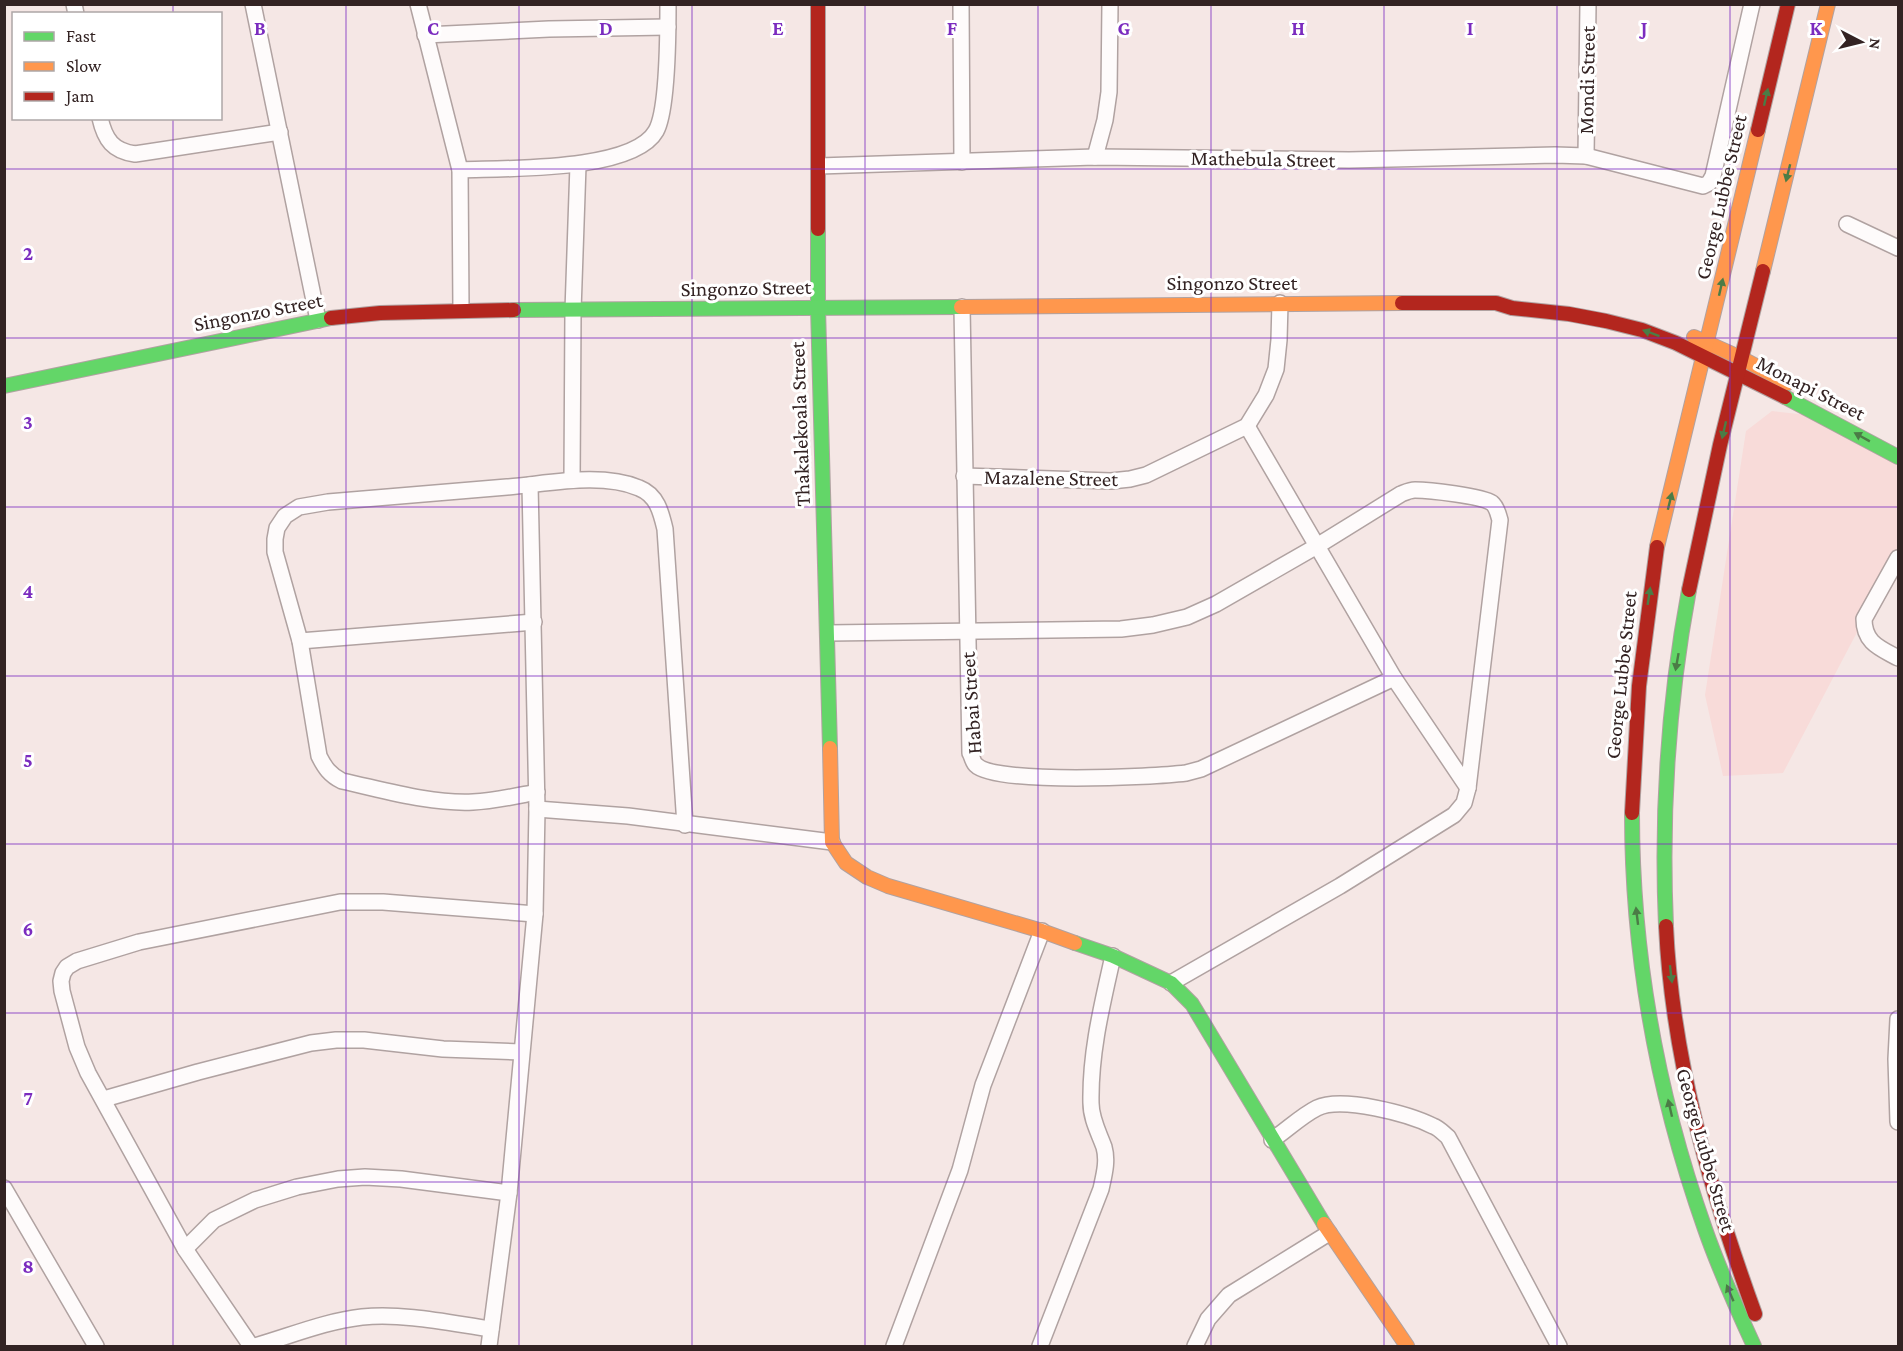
<svg xmlns="http://www.w3.org/2000/svg" width="1903" height="1351" font-family="'Crimson Pro',serif">
<style>
.built{fill:#f8dbd9}
.lines{fill:none;stroke-linecap:round;stroke-linejoin:round}
.street-casing{stroke:#b0a2a1;stroke-width:18}
.fast-casing{stroke:#b0a2a1;stroke-width:16}
.slow-casing{stroke:#b0a2a1;stroke-width:16}
.jam-casing{stroke:#b0a2a1;stroke-width:16}
.street{stroke:#fefbfb;stroke-width:15}
.fast{stroke:#63d668;stroke-width:14}
.slow{stroke:#ff974d;stroke-width:14}
.jam{stroke:#b3261e;stroke-width:14}
.oneway{fill:#4b7c46}
.grid{fill:none;stroke:#7b2cbf;stroke-width:1.5;stroke-opacity:0.55}
.labels{text-anchor:middle;stroke-width:6;stroke-linejoin:round;paint-order:stroke}
.street-label{font-size:21px;fill:#332323;stroke:#fff}
.grid-label{font-size:20px;text-anchor:middle;font-weight:bold;fill:#7b2cbf;stroke:#fff;stroke-width:6;stroke-linejoin:round;paint-order:stroke}
</style>
<rect width="100%" height="100%" fill="#f5e7e5"/>
<path class="built" d="M 1772,411 L 1825,417 L 1898,457 L 1898,558 L 1864,619 L 1783,773 L 1723,776 L 1705,695 L 1746,431 Z"/>
<g class="lines">
<defs>
<g id="street">
<path d="M 74,4 L 76,14"/>
<path d="M 253,4 L 318,320"/>
<path d="M 418,4 L 460,170 L 461,310"/>
<path d="M 961,4 L 962,162"/>
<path d="M 425,35 L 549,29 L 668,27"/>
<path d="M 100,118 C 105,140 113,151 135,154 L 280,132"/>
<path d="M 1586,156 L 1588,4"/>
<path d="M 1095,157 L 1105,120 L 1109,92 L 1110,4"/>
<path d="M 819,166 L 1095,157 L 1349,160 L 1555,155 L 1586,156 L 1703,186 L 1709,183 L 1713,176 L 1752,4"/>
<path d="M 460,170 C 504,168 633,172 656,131 C 668,110 668,31 668,4"/>
<path d="M 1847,224 L 1898,248"/>
<path d="M 962,307 L 970,753 C 972,756 973,763 976,765 C 995,785 1154,777 1186,773 L 1201,769 L 1394,678"/>
<path d="M 1247,426 L 1394,678 L 1468,788"/>
<path d="M 964,476 L 1111,481 L 1130,479 L 1146,475 L 1247,426 L 1266,395 L 1276,369 L 1279,340 L 1280,303"/>
<path d="M 572,480 L 573,311 L 578,165"/>
<path d="M 1898,558 L 1864,619 C 1864,643 1880,648 1898,658"/>
<path d="M 828,633 L 1121,629 L 1153,625 L 1187,617 L 1216,604 L 1317,546 L 1401,494 C 1406,492 1410,490 1415,490 C 1429,490 1482,496 1492,503 C 1497,507 1498,514 1500,520 L 1468,788 L 1464,803 L 1454,815 L 1340,886 L 1171,983"/>
<path d="M 300,641 L 534,622"/>
<path d="M 537,792 C 516,796 495,801 473,802 C 430,804 384,790 342,781 C 330,775 325,768 319,756 L 300,641 L 275,552 L 275,539 L 277,528 L 285,516 L 299,507 L 328,502 C 388,497 447,492 507,487 C 547,484 601,472 639,488 C 657,495 661,512 665,529 L 685,825"/>
<path d="M 537,809 L 628,816 L 832,842"/>
<path d="M 1898,1019 L 1896,1059 L 1898,1122"/>
<path d="M 104,1099 L 198,1072 L 311,1043 L 336,1040 L 364,1040 L 443,1049 L 521,1052"/>
<path d="M 1272,1140 C 1287,1130 1301,1116 1317,1108 C 1342,1096 1409,1114 1433,1126 C 1439,1128 1443,1133 1448,1137 L 1559,1346"/>
<path d="M 4,1188 L 96,1346"/>
<path d="M 185,1249 L 214,1220 L 255,1200 L 297,1187 L 338,1179 L 365,1177 L 401,1179 L 509,1193"/>
<path d="M 251,1346 L 185,1249 L 88,1073 L 77,1047 L 62,991 L 61,981 L 63,973 L 67,967 L 77,961 L 139,942 L 340,902 L 383,902 L 535,914"/>
<path d="M 255,1346 C 290,1336 326,1321 362,1317 C 405,1313 449,1323 491,1329"/>
<path d="M 489,1346 L 509,1193 L 535,914 L 537,809 L 530,485"/>
<path d="M 894,1346 L 960,1170 L 983,1085 L 1042,931"/>
<path d="M 1040,1346 L 1101,1189 C 1104,1175 1108,1161 1104,1147 C 1099,1133 1091,1119 1091,1103 C 1090,1053 1102,1005 1113,956"/>
<path d="M 1195,1346 L 1208,1319 L 1229,1295 L 1329,1233"/>
</g>
<g id="fast">
<path d="M 818,229 L 818,308 L 830,748"/>
<path d="M 514,310 L 961,307"/>
<path d="M 4,386 L 331,318"/>
<path d="M 1785,397 L 1898,457"/>
<path d="M 1632,813 C 1632,954 1658,1096 1705,1229 C 1719,1269 1736,1307 1754,1346"/>
<path d="M 1666,926 C 1661,813 1668,702 1689,590"/>
<path d="M 1075,943 L 1113,956 L 1171,983 L 1192,1004 L 1324,1224"/>
</g>
<g id="slow">
<path d="M 1763,271 L 1828,4"/>
<path d="M 961,307 L 1402,303"/>
<path d="M 1694,337 L 1741,358 L 1788,383"/>
<path d="M 1657,547 L 1758,130"/>
<path d="M 830,748 L 832,842 L 846,863 L 867,877 L 888,886 L 1042,931 L 1075,943"/>
<path d="M 1324,1224 L 1407,1346"/>
</g>
<g id="jam">
<path d="M 818,4 L 818,229"/>
<path d="M 1758,130 L 1788,4"/>
<path d="M 1402,303 L 1496,303 L 1512,308 L 1569,314 L 1606,321 L 1642,330 L 1676,343 L 1785,397"/>
<path d="M 331,318 L 380,313 L 514,310"/>
<path d="M 1689,590 L 1720,445 L 1763,271"/>
<path d="M 1632,813 L 1639,686 L 1657,547"/>
<path d="M 1666,926 C 1672,1059 1710,1190 1755,1314"/>
</g>
</defs>
<use href="#street" class="street-casing"/>
<use href="#fast" class="fast-casing"/>
<use href="#slow" class="slow-casing"/>
<use href="#jam" class="jam-casing"/>
<use href="#street" class="street"/>
<use href="#fast" class="fast"/>
<use href="#slow" class="slow"/>
<use href="#jam" class="jam"/>
</g>
<defs><path id="oneway-solid" d="M-6-.8H1V-3.2L6.5 0L1 3.2V.8H-6Z" transform="scale(1.5)"/></defs>
<g class="oneway">
<use href="#oneway-solid" transform="translate(1766 97) rotate(-77)"/>
<use href="#oneway-solid" transform="translate(1788 173) rotate(104)"/>
<use href="#oneway-solid" transform="translate(1721 287) rotate(-77)"/>
<use href="#oneway-solid" transform="translate(1651 333) rotate(-160)"/>
<use href="#oneway-solid" transform="translate(1724 430) rotate(103)"/>
<use href="#oneway-solid" transform="translate(1862 437) rotate(-151)"/>
<use href="#oneway-solid" transform="translate(1670 501) rotate(-76)"/>
<use href="#oneway-solid" transform="translate(1649 596) rotate(-81)"/>
<use href="#oneway-solid" transform="translate(1677 662) rotate(100)"/>
<use href="#oneway-solid" transform="translate(1637 916) rotate(-97)"/>
<use href="#oneway-solid" transform="translate(1671 974) rotate(83)"/>
<use href="#oneway-solid" transform="translate(1670 1108) rotate(-103)"/>
<use href="#oneway-solid" transform="translate(1730 1293) rotate(-113)"/>
</g>
<path class="grid" d="M 173,4 L 173,14M 346,4 L 346,1346M 519,4 L 519,1346M 692,4 L 692,1346M 865,4 L 865,1346M 1038,4 L 1038,1346M 1211,4 L 1211,1346M 1384,4 L 1384,1346M 1557,4 L 1557,1346M 1730,4 L 1730,1346M 173,118 L 173,1346M 4,169 L 1898,169M 4,338 L 1898,338M 4,507 L 1898,507M 4,676 L 1898,676M 4,844 L 1898,844M 4,1013 L 1898,1013M 4,1182 L 1898,1182"/>
<g class="labels">
<g class="street-label">
<text transform="translate(1587 80) rotate(-89)" y="7">Mondi Street</text>
<text transform="translate(1263 159) rotate(1)" y="7">Mathebula Street</text>
<text transform="translate(1721 197) rotate(-77)" y="7">George Lubbe Street</text>
<text x="1232" y="290">Singonzo Street</text>
<text transform="translate(746 288) rotate(-1)" y="7">Singonzo Street</text>
<text transform="translate(258 312) rotate(-11)" y="7">Singonzo Street</text>
<text transform="translate(1811 388) rotate(27)" y="7">Monapi Street</text>
<text transform="translate(800 424) rotate(-92)" y="7">Thakalekoala Street</text>
<text transform="translate(1051 478) rotate(1)" y="7">Mazalene Street</text>
<text transform="translate(1621 675) rotate(-84)" y="7">George Lubbe Street</text>
<text transform="translate(971 703) rotate(-94)" y="7">Habai Street</text>
<text transform="translate(1706 1150) rotate(74)" y="7">George Lubbe Street</text>
</g>
</g>
<g class="grid-label">
<text x="260" y="35">B</text>
<text x="433" y="35">C</text>
<text x="606" y="35">D</text>
<text x="778" y="35">E</text>
<text x="952" y="35">F</text>
<text x="1124" y="35">G</text>
<text x="1298" y="35">H</text>
<text x="1470" y="35">I</text>
<text x="1644" y="35">J</text>
<text x="1816" y="35">K</text>
<text x="28" y="260">2</text>
<text x="28" y="429">3</text>
<text x="28" y="598">4</text>
<text x="28" y="767">5</text>
<text x="28" y="936">6</text>
<text x="28" y="1105">7</text>
<text x="28" y="1273">8</text>
</g>
<rect width="1903" height="1351" fill="none" stroke="#332323" stroke-width="12"/>
<rect x="12" y="12" width="210" height="108" fill="#ffffff" stroke="#ada7a7" stroke-width="1.5"/>
<rect x="24" y="32" width="30" height="9" fill="#63d668" stroke="#ada7a7" stroke-width="1.5"/>
<text x="66" y="42" font-size="18" fill="#332323">Fast</text>
<rect x="24" y="62" width="30" height="9" fill="#ff974d" stroke="#ada7a7" stroke-width="1.5"/>
<text x="66" y="72" font-size="18" fill="#332323">Slow</text>
<rect x="24" y="92" width="30" height="9" fill="#b3261e" stroke="#ada7a7" stroke-width="1.5"/>
<text x="66" y="102" font-size="18" fill="#332323">Jam</text>
<g transform="translate(1861 42) rotate(97)" stroke="#ffffff" stroke-width="4.5" paint-order="stroke">
<path d="M0-4.5L10 22L0 15L-10 22Z" fill="#332323"/>
<text y="-9" font-size="16" font-weight="bold" text-anchor="middle" fill="#332323">N</text>
</g>
</svg>
